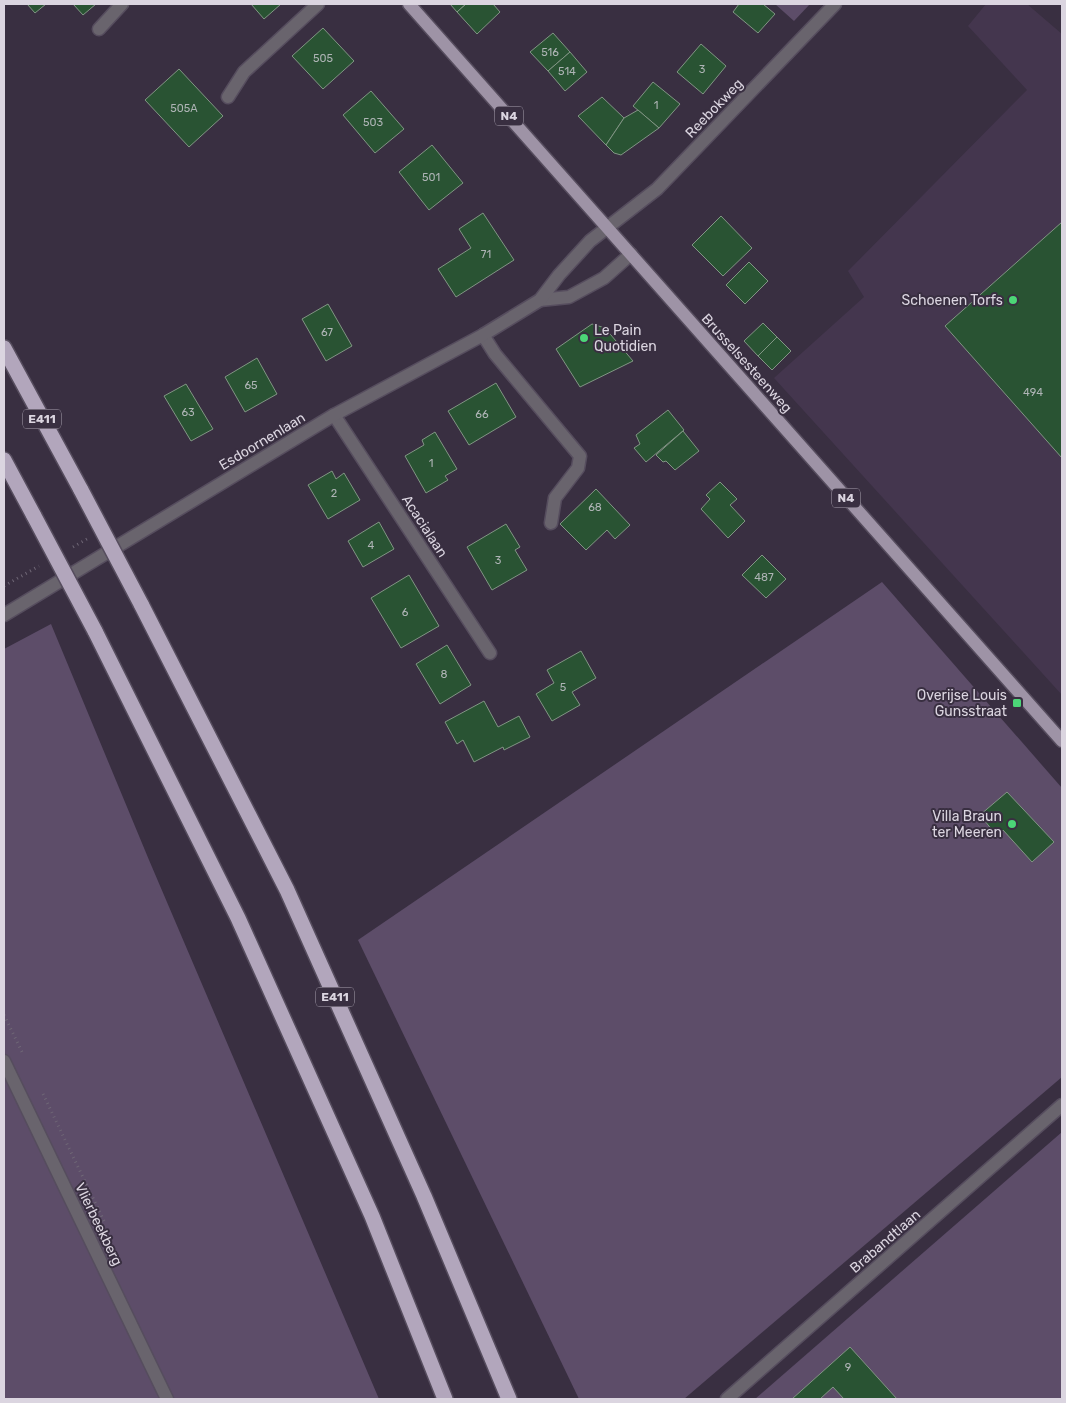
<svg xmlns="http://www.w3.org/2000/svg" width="1066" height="1403" font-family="Rubik,sans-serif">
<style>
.built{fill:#44364e}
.green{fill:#5d4d69}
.building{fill:#295333;stroke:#819584}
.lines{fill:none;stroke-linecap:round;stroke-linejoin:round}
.minor-casing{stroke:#564d5e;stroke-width:15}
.major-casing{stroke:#564d5e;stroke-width:15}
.highway-casing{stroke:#564d5e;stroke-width:18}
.path{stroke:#6f6776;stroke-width:3;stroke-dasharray:1 4;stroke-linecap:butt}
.minor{stroke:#69646d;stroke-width:12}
.major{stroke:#9e93a6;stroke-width:12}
.highway{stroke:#b2a6bc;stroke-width:15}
.highway-bridge-casing{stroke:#564d5e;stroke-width:18;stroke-linecap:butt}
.highway-bridge{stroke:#b2a6bc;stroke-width:15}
.poi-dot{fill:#4cd677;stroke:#392f41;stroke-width:2}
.labels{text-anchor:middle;stroke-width:4;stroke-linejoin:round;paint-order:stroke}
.number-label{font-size:11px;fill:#aeb4b5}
.shield{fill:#392f41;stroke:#aaa3b0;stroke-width:1}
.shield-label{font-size:12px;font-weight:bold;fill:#dbd5e0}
.street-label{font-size:14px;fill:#dbd5e0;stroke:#392f41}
.poi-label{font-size:14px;fill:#dbd5e0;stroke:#392f41;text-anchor:end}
</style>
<rect width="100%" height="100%" fill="#392f41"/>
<path class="built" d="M 986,4 L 1027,4 L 1062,34 L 1062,695 L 774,378 L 864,297 L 848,271 L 1027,90 L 968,26 Z"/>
<g class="green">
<path d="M 775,4 L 810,4 L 794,21 Z"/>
<path d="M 882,582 L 1062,788 L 1062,1077 L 684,1399 L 579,1399 L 358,940 Z"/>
<path d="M 51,624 L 149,860 L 379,1399 L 4,1399 L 4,649 Z"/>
<path d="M 1062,1132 L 1062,1399 L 755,1399 Z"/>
</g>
<g class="building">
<path d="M 27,4 L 46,4 L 35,13 Z"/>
<path d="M 73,4 L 96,4 L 83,15 Z"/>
<path d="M 251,4 L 281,4 L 264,19 Z"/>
<path d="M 450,4 L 466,4 L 457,12 Z"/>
<path d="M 466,4 L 493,4 L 500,12 L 477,34 L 457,12 Z"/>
<path d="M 739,4 L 763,4 L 775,14 L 758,33 L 733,12 Z"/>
<path d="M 323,28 L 354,61 L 323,89 L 292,56 Z"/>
<path d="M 553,33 L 570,52 L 548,71 L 530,52 Z"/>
<path d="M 701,44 L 726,66 L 703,94 L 677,72 Z"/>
<path d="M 570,52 L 587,72 L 565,91 L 548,71 Z"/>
<path d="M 179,69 L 223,116 L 189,147 L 145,100 Z"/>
<path d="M 653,82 L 680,104 L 659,128 L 633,106 Z"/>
<path d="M 371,91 L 404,129 L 375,153 L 343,115 Z"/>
<path d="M 602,97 L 624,118 L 606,145 L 578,116 Z"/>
<path d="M 638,110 L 659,128 L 621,155 L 614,153 L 606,145 L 624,118 Z"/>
<path d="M 432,145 L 463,183 L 429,210 L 399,172 Z"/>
<path d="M 483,213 L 514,260 L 456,297 L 438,269 L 471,248 L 459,229 Z"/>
<path d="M 721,216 L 752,248 L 723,276 L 692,245 Z"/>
<path d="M 1062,222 L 1062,458 L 945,326 Z"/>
<path d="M 749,262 L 768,281 L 745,304 L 726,285 Z"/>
<path d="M 328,304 L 352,346 L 326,361 L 302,319 Z"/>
<path d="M 763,323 L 777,337 L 758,356 L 744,341 Z"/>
<path d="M 592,324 L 605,328 L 633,361 L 580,387 L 556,349 Z"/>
<path d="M 777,337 L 791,351 L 772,370 L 758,356 Z"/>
<path d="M 257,358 L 277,394 L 245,412 L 225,377 Z"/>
<path d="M 496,383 L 516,417 L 469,445 L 448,411 Z"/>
<path d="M 186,384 L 213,429 L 191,441 L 164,396 Z"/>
<path d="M 668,410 L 684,430 L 646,462 L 634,448 L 640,444 L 636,435 Z"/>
<path d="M 683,431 L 699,451 L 675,470 L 666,461 L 663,462 L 656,455 Z"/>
<path d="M 435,432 L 457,469 L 445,476 L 448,480 L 426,493 L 405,456 L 424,445 L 422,440 Z"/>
<path d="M 332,471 L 336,479 L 344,473 L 360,500 L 328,519 L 308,485 Z"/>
<path d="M 720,482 L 737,499 L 730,505 L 745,521 L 728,538 L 701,509 L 710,499 L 706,495 Z"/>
<path d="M 596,489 L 630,525 L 615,539 L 607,530 L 586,550 L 560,524 Z"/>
<path d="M 379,522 L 394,549 L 363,567 L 348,541 Z"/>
<path d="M 506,524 L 520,547 L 515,550 L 527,570 L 492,590 L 467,547 Z"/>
<path d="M 762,555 L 786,579 L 766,598 L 742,575 Z"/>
<path d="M 409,575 L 439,626 L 401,648 L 371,598 Z"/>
<path d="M 447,645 L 471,685 L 440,704 L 416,664 Z"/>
<path d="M 581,651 L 596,678 L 572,692 L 580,705 L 552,721 L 536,694 L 554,683 L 547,670 Z"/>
<path d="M 484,701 L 498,727 L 519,716 L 530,737 L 504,750 L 503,747 L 474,762 L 463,740 L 457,744 L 445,722 Z"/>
<path d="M 1007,792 L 1054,842 L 1032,862 L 1003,830 L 997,836 L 980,815 Z"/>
<path d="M 850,1347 L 897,1399 L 844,1399 L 833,1387 L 820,1399 L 792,1399 Z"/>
</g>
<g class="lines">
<defs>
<g id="minor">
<path d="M 99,29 L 122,4"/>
<path d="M 228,97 L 244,72 L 318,4"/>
<path d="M 540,300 L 569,297 L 604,278 L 631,254"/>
<path d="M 483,335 L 495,354 L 580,456 L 578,468 L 555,498 L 551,523"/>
<path d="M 334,415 L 490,653"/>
<path d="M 4,615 L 334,415 L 483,335 L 540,300 L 559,275 L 590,241 L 657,189 L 835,4"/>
<path d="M 4,1061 L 167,1399"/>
<path d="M 727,1399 L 1062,1105"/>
</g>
<path id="major" d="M 409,4 L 1062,741"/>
<g id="highway">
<path d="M 4,348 L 81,490"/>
<path d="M 4,460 L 34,516"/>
<path d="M 141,604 L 287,890 L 424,1196 L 509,1399"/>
<path d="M 95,631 L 238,918 L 372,1216 L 445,1399"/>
</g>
</defs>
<use href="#minor" class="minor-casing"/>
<use href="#major" class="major-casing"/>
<use href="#highway" class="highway-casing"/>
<g class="path">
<path d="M 73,547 L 87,539"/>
<path d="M 4,586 L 39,566"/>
<path d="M 4,1015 L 22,1052"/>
<path d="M 43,1094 L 104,1221"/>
</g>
<use href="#minor" class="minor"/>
<use href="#major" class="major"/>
<use href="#highway" class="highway"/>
<defs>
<g id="highway-bridge">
<path d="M 81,490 L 141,604"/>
<path d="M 34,516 L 95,631"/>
</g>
</defs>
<use href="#highway-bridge" class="highway-bridge-casing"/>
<use href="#highway-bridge" class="highway-bridge"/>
</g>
<g class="poi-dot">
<circle cx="1013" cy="300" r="5"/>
<circle cx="584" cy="338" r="5"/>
<rect x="1012" y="698" width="10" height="10" rx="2.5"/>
<circle cx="1012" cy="824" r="5"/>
</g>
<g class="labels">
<g class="number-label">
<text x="550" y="56">516</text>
<text x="323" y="62">505</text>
<text x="702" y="73">3</text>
<text x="567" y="75">514</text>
<text x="656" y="109">1</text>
<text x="184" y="112">505A</text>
<text x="373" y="126">503</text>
<text x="431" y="181">501</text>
<text x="486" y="258">71</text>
<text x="327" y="336">67</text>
<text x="251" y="389">65</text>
<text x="1033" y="396">494</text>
<text x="188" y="416">63</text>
<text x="482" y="418">66</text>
<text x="431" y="467">1</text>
<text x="334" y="497">2</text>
<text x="595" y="511">68</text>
<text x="371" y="549">4</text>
<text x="498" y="564">3</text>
<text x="764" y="581">487</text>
<text x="405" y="616">6</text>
<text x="444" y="678">8</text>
<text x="563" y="691">5</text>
<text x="848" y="1371">9</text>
</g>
<g class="shield">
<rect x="495" y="106.5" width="28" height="19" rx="4"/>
<rect x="23" y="409.5" width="38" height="19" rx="4"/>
<rect x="832" y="488.5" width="28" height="19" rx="4"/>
<rect x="316" y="987.5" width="38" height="19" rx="4"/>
</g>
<g class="shield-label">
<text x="509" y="120">N4</text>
<text x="42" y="423">E411</text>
<text x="846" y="502">N4</text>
<text x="335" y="1001">E411</text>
</g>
<g class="street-label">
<text transform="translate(714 108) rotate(-46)" y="5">Reebokweg</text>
<text transform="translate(747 363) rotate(48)" y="5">Brusselsesteenweg</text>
<text transform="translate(262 441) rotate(-31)" y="5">Esdoornenlaan</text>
<text transform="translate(425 526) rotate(57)" y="5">Acacialaan</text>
<text transform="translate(99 1224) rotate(64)" y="5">Vlierbeekberg</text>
<text transform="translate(885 1241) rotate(-41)" y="5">Brabandtlaan</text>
</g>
<g class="poi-label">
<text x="1003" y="305">Schoenen Torfs</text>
<text x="594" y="335" text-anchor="start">Le Pain<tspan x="594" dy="16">Quotidien</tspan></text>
<text x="1007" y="700">Overijse Louis<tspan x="1007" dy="16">Gunsstraat</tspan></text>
<text x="1002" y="821">Villa Braun<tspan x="1002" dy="16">ter Meeren</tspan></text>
</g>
</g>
<rect width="1066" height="1403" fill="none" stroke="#dbd5e0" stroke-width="10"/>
</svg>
